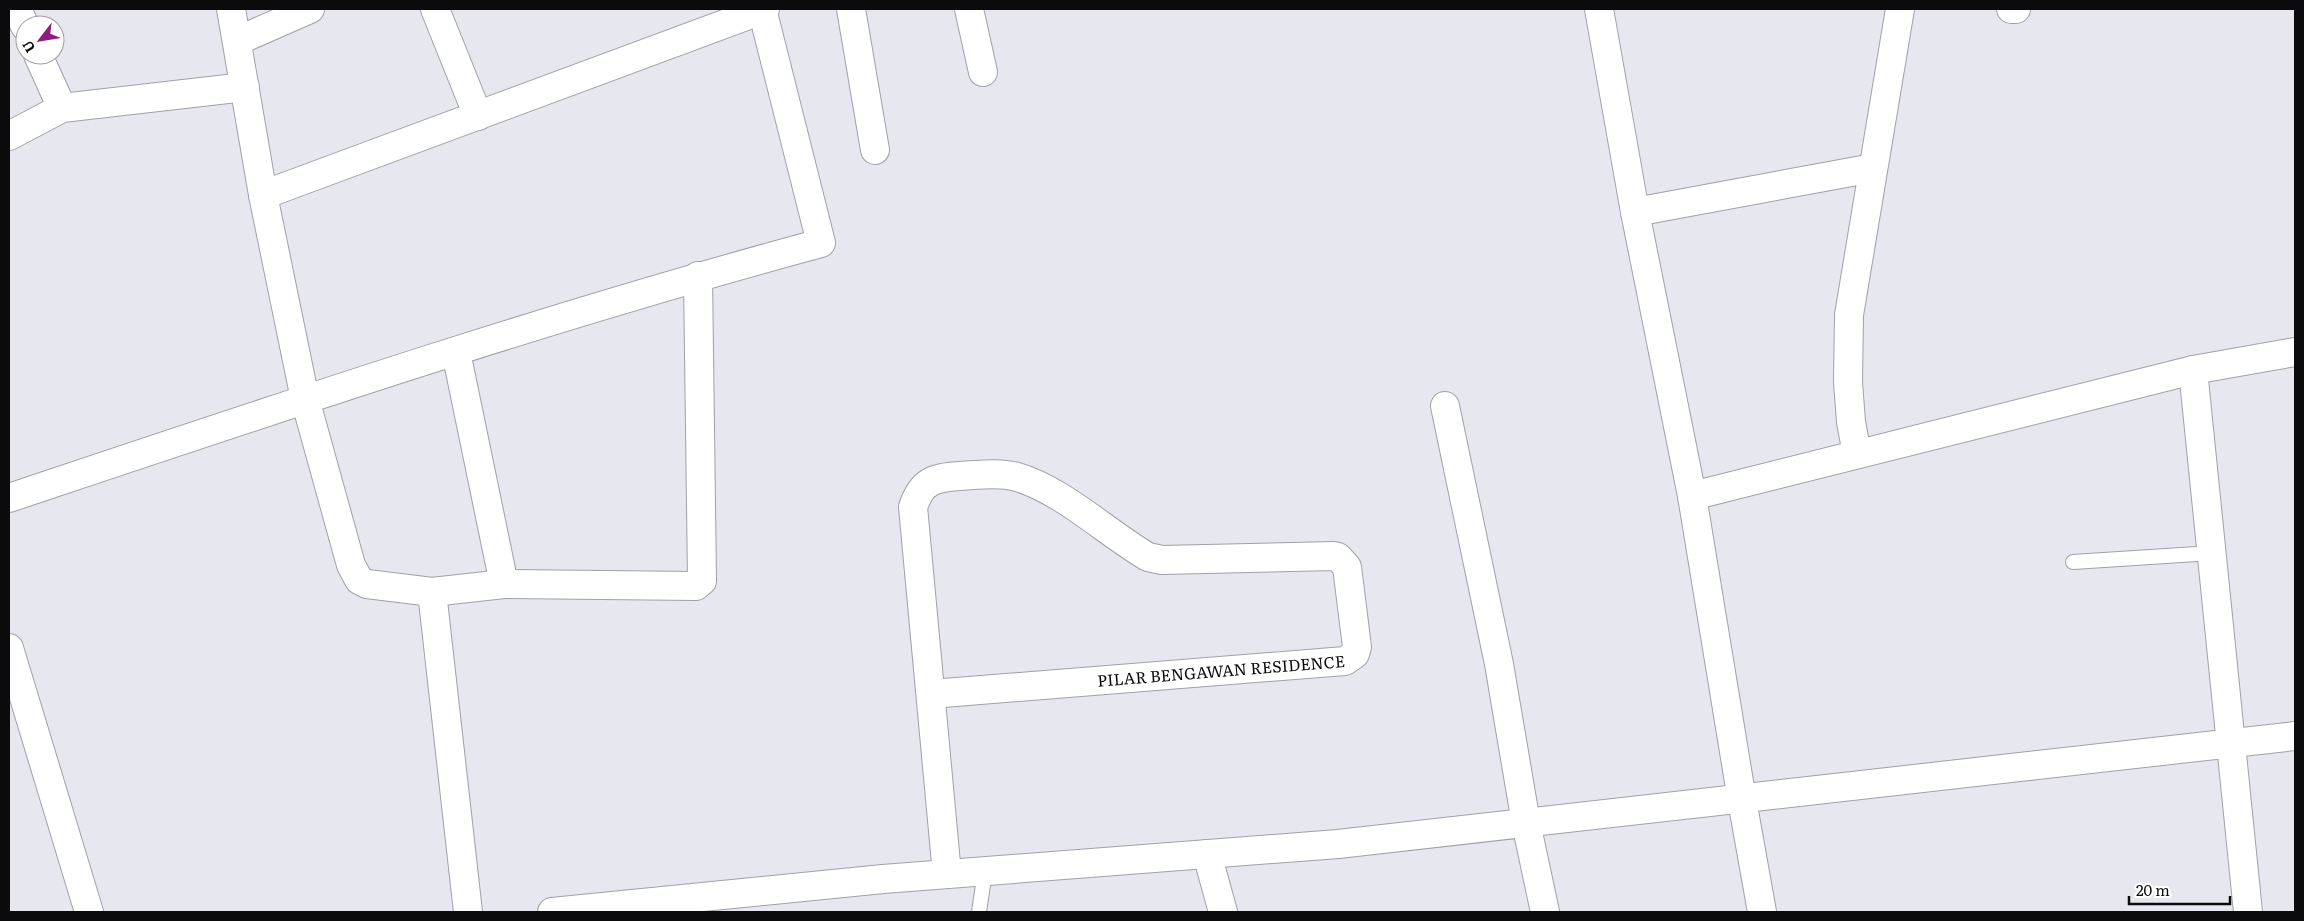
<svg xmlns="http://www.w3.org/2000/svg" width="2304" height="921" font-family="Literata,serif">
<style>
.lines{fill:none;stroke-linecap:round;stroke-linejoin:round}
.lane-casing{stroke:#a0a1a8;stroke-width:16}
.street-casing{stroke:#a0a1a8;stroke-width:30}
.secondary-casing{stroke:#a0a1a8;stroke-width:30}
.lane{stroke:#fff;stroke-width:14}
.street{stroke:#fff;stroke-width:28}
.secondary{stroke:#fff;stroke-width:28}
.labels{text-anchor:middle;stroke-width:5;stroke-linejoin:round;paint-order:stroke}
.street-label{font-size:16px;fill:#0b0b0e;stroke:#fff}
</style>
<rect width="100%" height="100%" fill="#e7e7ef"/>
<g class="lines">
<defs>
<g id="lane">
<path d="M 2073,562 L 2212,553"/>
<path d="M 979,912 L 985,871"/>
</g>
<g id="street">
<path d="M 17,9 L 25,26"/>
<path d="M 231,9 L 263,195 L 305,399 L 351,565 L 359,580 L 367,584 L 432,592 L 468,912"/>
<path d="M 435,9 L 478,116"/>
<path d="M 851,9 L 875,150"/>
<path d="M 969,9 L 983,72"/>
<path d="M 1599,9 L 1635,212 L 1692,496 L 1742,800"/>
<path d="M 2011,9 L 2016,9"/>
<path d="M 237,41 L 310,9"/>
<path d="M 38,55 L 62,108"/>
<path d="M 9,136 L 62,108 L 245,87"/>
<path d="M 263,195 L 765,9"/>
<path d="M 1635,212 L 1873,168"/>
<path d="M 456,352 L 504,584"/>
<path d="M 2193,370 L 2295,352"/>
<path d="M 1445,406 L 1499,664 L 1526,823 L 1545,912"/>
<path d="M 1857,454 L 1851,422 L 1848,382 L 1849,315 L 1900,9"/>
<path d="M 1692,496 L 2193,370 L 2248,912"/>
<path d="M 9,498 C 278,408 547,317 821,243 L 762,9"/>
<path d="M 432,592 L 504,584 L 696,586 L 702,581 L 698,276"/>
<path d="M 9,648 L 89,912"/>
<path id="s1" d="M 931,694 L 1345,661 L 1355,654 L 1357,647 L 1347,567 L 1338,557 L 1334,556 L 1162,560 L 1148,557 C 1107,533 1062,490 1017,477 C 999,472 978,475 959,476 C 933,478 922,481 913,507 L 947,874"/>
<path d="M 1207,854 L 1223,912"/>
</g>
<g id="secondary">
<path d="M 1742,800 L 1762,912"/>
<path d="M 552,912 L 883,879 L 1338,844 L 2295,736"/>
</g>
</defs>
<use href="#lane" class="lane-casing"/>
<use href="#street" class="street-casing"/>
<use href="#secondary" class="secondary-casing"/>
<use href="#lane" class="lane"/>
<use href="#street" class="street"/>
<use href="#secondary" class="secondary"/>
</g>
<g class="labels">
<g class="street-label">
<text dy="6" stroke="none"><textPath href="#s1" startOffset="291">PILAR BENGAWAN RESIDENCE</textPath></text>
</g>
</g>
<rect width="2304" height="921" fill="none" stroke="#0b0b0e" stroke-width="20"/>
<g transform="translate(40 40) rotate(239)"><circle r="24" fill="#ffffff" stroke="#9d9d9f"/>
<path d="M0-4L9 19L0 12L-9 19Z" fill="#8d1e80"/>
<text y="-8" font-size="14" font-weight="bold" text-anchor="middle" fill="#0b0b0e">U</text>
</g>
<path d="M2129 896v8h101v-8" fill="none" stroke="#0b0b0e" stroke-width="2.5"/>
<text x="2136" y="896" font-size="15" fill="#0b0b0e" stroke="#ffffff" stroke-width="4" paint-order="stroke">20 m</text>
</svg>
